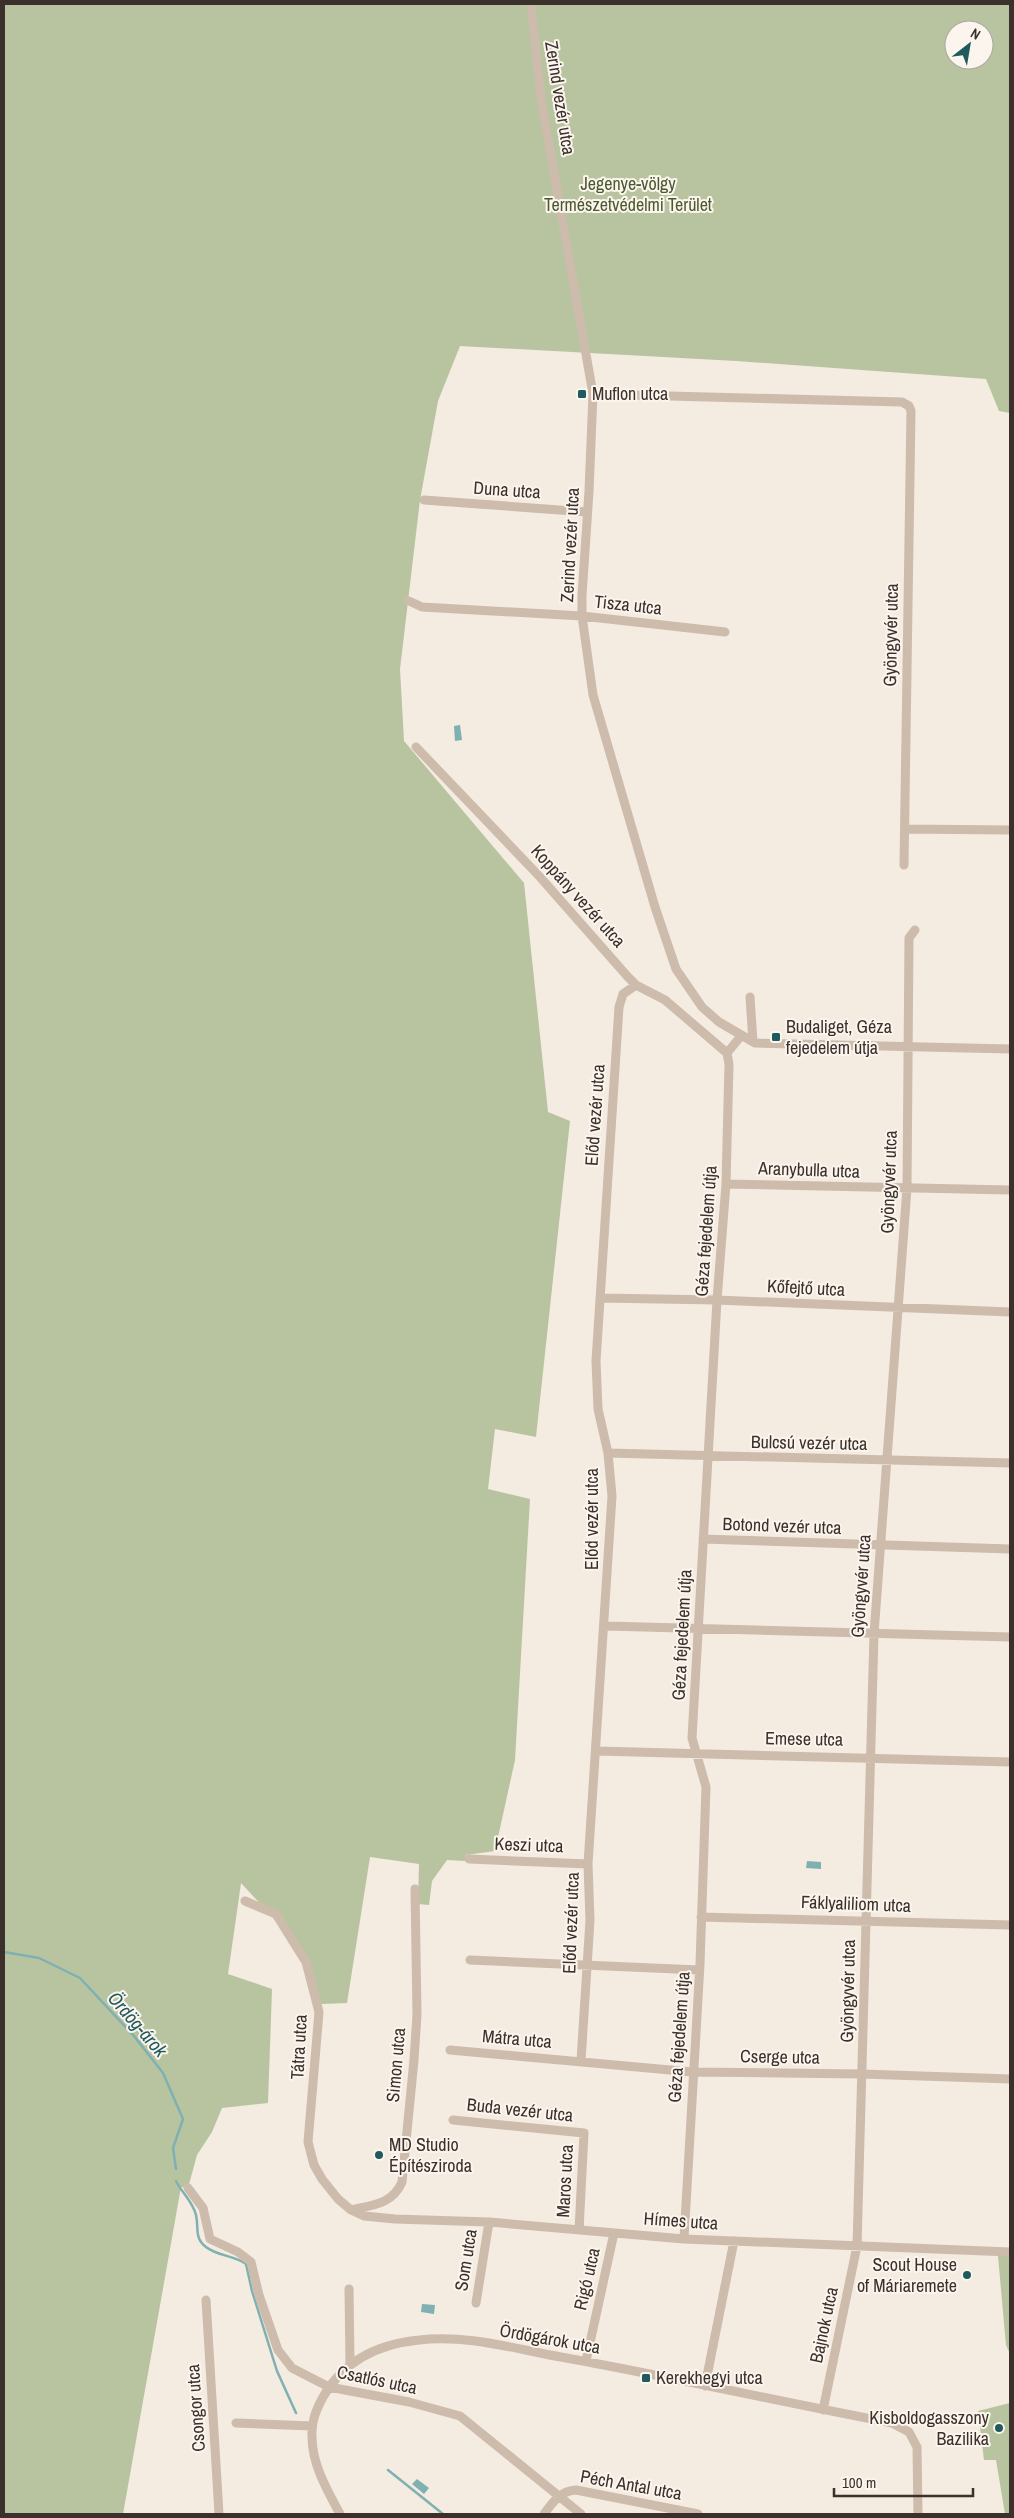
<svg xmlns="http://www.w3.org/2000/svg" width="1014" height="2518" font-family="'Archivo Narrow',sans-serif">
<rect width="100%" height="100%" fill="#f4ebe1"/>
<path fill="#b8c4a0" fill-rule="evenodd" d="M4,4h1006v409l-11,-2 -13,-32 -250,-18 -276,-15 -22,55 -18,99 -20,169 4,72 120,142 24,229 22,9 -34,316 -41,-8 -7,60 42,10 -15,261 -20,91 -29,4 -1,6 -18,-1 -15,21 -3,24 -11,-1 1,-40 -49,-7 -23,146 -26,1 -31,-68 -49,-53 -13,91 44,15 -4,114 -46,5 -10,24 -15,23 -9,33 -7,-1 -58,327h-119zM954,30h30v30h-30z
M998,2256h12v98l-4,-9z
M1010,2403v111h-5l-9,-54h-12l-6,-49z"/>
<path fill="#7fb0b2" d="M460,725l2,15 -7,1 -1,-15z
M807,1861l14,1v7l-15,-1z
M422,2304l13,1 -1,9 -13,-2z
M417,2479l12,9 -5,6 -12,-10z"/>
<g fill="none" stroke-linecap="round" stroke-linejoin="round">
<path stroke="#7fb0b2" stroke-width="2.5" d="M4,1952l35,6 41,20 54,58 29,37 20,46 -10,29 3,21
M176,2181c6,12 17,21 20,34 3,13 -2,23 10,32 11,9 27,8 40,17l6,27 25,80 19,42
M388,2470l55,44"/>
<path stroke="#cdbbac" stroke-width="9" d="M531,4l10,95 52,295 -4,97 -7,105v20l11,79 62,212 21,62 26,38 17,15 36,21 255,6
M593,394l309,8 7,4 2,5 -7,454
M424,500l163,12
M409,601l13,6 160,9 143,16
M416,747l124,130 88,100 8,8 29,15 62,53
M906,829l104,1
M750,997l3,45
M727,1053l14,-17
M726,1184l284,6
M600,1298l117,2 293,12
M608,1453l402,10
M703,1539l307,10
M606,1626l404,11
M597,1751l413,11
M469,1859l119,5
M245,1901l31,13 30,48 13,50 -11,130 6,23 8,14 16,20 13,11 13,6 31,3 94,3 195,17 326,13
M701,1917l309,8
M470,1960l229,10
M450,2050l242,22 170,2 148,5
M581,2061l9,-141 -2,-56 24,-368 -4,-43 -10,-44 -2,-48 23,-354 4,-13 13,-9
M453,2120l131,13 -5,97
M188,2188l15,20 7,31 28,13 13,10 8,33 19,55 14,18 37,19 80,15 51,14 121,98
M351,2210c21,-5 42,-6 51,-28l12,-122 3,-45 -2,-126
M684,2239l16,-275 6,-177 -14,-49 25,-438 9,-116 3,-120 -2,-11
M349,2289l1,74
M206,2300l13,214
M476,2303l13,-81
M586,2361l28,-128
M705,2386l29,-145
M823,2410l34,-164 17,-612 33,-446 2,-250 6,-8
M236,2423l76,3
M340,2514c-13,-24 -28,-50 -28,-77 -1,-15 4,-27 11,-40 21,-37 55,-53 96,-57 47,-6 96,9 142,17 111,20 220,45 331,66l17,9 8,15 1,67
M544,2514c9,-12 16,-23 32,-24l122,24"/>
</g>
<g fill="#1f5a5e" stroke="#fbf5ee" stroke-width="2">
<rect x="577" y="389" width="10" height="10" rx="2.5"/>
<rect x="771" y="1032" width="10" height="10" rx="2.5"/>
<circle cx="379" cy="2155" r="5"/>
<circle cx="967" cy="2275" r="5"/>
<rect x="641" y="2373" width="10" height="10" rx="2.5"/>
<circle cx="999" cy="2428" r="5"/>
</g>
<g text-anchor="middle" stroke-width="4" stroke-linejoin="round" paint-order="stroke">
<g font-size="18" fill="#3b302b" stroke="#fbf5ee">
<text transform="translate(560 98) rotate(81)" y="6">Zerind vezér utca</text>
<text transform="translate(507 490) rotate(4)" y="6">Duna utca</text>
<text transform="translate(570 545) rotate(-87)" y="6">Zerind vezér utca</text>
<text transform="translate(628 605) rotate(6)" y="6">Tisza utca</text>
<text transform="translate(891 635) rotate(-89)" y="6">Gyöngyvér utca</text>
<text transform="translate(578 896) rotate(48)" y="6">Koppány vezér utca</text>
<text transform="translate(595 1115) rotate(-86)" y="6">Előd vezér utca</text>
<text transform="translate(809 1170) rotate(2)" y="6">Aranybulla utca</text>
<text transform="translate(889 1182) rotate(-88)" y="6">Gyöngyvér utca</text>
<text transform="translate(706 1231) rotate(-86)" y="6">Géza fejedelem útja</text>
<text transform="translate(806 1288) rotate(3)" y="6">Kőfejtő utca</text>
<text transform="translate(809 1443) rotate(1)" y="6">Bulcsú vezér utca</text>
<text transform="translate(592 1519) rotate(-90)" y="6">Előd vezér utca</text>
<text transform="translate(782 1526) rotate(2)" y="6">Botond vezér utca</text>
<text transform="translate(861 1586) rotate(-86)" y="6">Gyöngyvér utca</text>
<text transform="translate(682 1635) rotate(-87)" y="6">Géza fejedelem útja</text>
<text transform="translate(804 1739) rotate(1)" y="6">Emese utca</text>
<text transform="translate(529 1845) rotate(2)" y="6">Keszi utca</text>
<text transform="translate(856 1904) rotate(2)" y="6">Fáklyaliliom utca</text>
<text transform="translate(571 1923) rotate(-88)" y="6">Előd vezér utca</text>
<text transform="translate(848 1991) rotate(-89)" y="6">Gyöngyvér utca</text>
<text transform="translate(679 2037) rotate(-86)" y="6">Géza fejedelem útja</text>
<text transform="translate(517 2039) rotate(5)" y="6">Mátra utca</text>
<text transform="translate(299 2047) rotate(-87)" y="6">Tátra utca</text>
<text transform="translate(780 2057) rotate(1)" y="6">Cserge utca</text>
<text transform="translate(396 2065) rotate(-85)" y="6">Simon utca</text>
<text transform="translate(520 2110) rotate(6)" y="6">Buda vezér utca</text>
<text transform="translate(565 2181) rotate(-87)" y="6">Maros utca</text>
<text transform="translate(681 2221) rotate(4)" y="6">Hímes utca</text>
<text transform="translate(466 2260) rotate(-81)" y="6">Som utca</text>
<text transform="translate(587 2279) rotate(-77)" y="6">Rigó utca</text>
<text transform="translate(824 2325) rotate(-78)" y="6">Bajnok utca</text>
<text transform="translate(550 2339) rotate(10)" y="6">Ördögárok utca</text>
<text transform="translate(377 2380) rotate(12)" y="6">Csatlós utca</text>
<text transform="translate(196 2408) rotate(-94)" y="6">Csongor utca</text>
<text transform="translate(631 2485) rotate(10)" y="6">Péch Antal utca</text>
</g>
<g font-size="18" fill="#4a5a2e" stroke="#fbf5ee">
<text x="628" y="190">Jegenye-völgy<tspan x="628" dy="21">Természetvédelmi Terület</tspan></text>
</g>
<g font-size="18" fill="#3b302b" stroke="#fbf5ee" text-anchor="start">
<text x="592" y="400">Muflon utca</text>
<text x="786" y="1033">Budaliget, Géza<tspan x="786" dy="21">fejedelem útja</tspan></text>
<text x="389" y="2151">MD Studio<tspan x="389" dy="21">Építésziroda</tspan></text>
<text x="957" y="2271" text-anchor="end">Scout House<tspan x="957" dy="21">of Máriaremete</tspan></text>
<text x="656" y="2384">Kerekhegyi utca</text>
<text x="989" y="2424" text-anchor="end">Kisboldogasszony<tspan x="989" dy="21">Bazilika</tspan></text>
</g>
<g font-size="19" font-style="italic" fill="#1f5a5e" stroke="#fbf5ee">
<text transform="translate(138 2024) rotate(49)" y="7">Ördög-árok</text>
</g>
</g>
<rect width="1014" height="2518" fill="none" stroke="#3b302b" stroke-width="10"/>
<g transform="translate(969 45) rotate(31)"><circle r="24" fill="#fbf5ee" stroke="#aea6a0"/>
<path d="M0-4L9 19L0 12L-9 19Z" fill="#1f5a5e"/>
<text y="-8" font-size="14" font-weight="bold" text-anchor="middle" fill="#3b302b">N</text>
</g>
<path d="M834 2488v8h139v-8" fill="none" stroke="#3b302b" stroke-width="2.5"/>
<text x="842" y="2488" font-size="15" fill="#3b302b" stroke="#fbf5ee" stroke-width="4" paint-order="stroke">100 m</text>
</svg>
